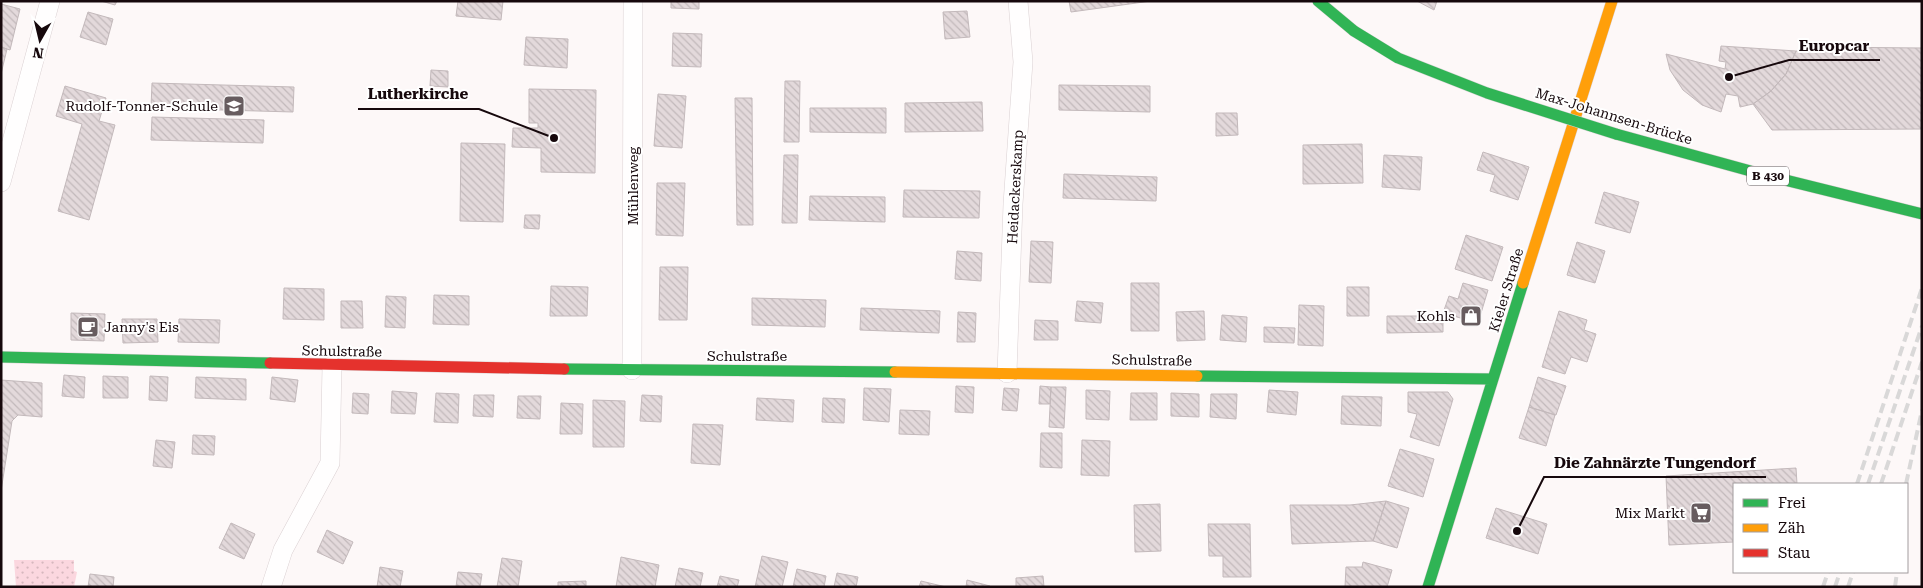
<svg xmlns="http://www.w3.org/2000/svg" width="1923" height="588" font-family="'Roboto Serif',serif">
<defs>
<pattern id="garden-dots" width="8" height="8" patternUnits="userSpaceOnUse" patternTransform="scale(1.25)"><rect width="8" height="8" fill="#fbd7df"/><path d="M2 2h.1M6 6h.1" fill="none" stroke="#d6b7be" stroke-width="1.8" stroke-linecap="round"/></pattern>
<pattern id="building-back-hatch" width="6" height="6" patternUnits="userSpaceOnUse" patternTransform="scale(1.25)"><rect width="6" height="6" fill="#e3d9db"/><path d="M-1 5l2 2M0 0l6 6M5-1l2 2" fill="none" stroke="#c2b9bb"/></pattern>
</defs>
<rect width="100%" height="100%" fill="#fdf8f8"/>
<path fill="url(#garden-dots)" d="M14,560h60v11l3,1 -3,15h-58z"/>
<path fill="url(#building-back-hatch)" stroke="#c3b9bb" d="M101,1h16l-2,4z
M458,1h45l-2,19 -45,-4z
M671,1h28v8l-28,-1z
M1069,1h82l-80,11z
M1417,1h20l-3,9z
M1,4l19,5 -10,41 -9,-3z
M967,11l3,26 -25,2 -2,-27z
M88,12l25,7 -7,26 -26,-8z
M673,33l29,1 -1,33 -29,-1z
M526,37l42,2 -1,29 -43,-3z
M1721,46l75,5 -10,23 -15,17 -18,13 -13,3 -2,-11 -12,-2 -5,18 -19,-7 -19,-15 -13,-20 -4,-16 59,15 1,-7 -7,-1z
M1,47l6,2 -6,25z
M1816,47l106,1v81l-150,1 -19,-26 18,-13 15,-17 10,-23h21z
M431,70l17,1v16l-18,-1z
M785,81h15l-1,61h-15z
M152,83l142,4 -1,25 -142,-4z
M1059,85l91,1v26l-91,-2z
M65,86l41,12 -7,23 16,4 -26,95 -31,-9 24,-87 -26,-8z
M529,89l67,1 -1,83 -54,-1v-24l-29,-1 1,-19h25v-5h-9z
M658,94l28,2 -4,52 -28,-2z
M735,98h17l1,127h-16z
M982,102l1,29 -78,1v-29z
M810,108h76v25l-76,-1z
M1216,113h21l1,22 -22,1z
M152,117l112,3 -1,23 -112,-3z
M461,143l44,1 -2,78 -43,-1z
M1362,144l1,39 -60,1v-39z
M1483,152l46,15 -11,33 -28,-9 5,-16 -18,-5z
M784,155h14l-1,68h-15z
M1384,155l38,2 -2,33 -38,-3z
M1064,174l93,3 -1,24 -93,-3z
M657,183h28l-2,53 -27,-1z
M904,190l76,1 -1,27 -76,-1z
M1604,192l35,10 -9,31 -35,-10z
M810,196l75,1v25l-76,-2z
M525,215h15l-1,14 -15,-1z
M1466,235l37,12 -11,34 -37,-12z
M1031,241l22,1 -2,41 -22,-1z
M1577,242l28,9 -10,32 -28,-8z
M957,251l25,2 -1,28 -26,-2z
M660,267h28l-1,53h-28z
M1131,283h28v48h-28z
M1463,283l25,7 -10,33 -35,-10 6,-17 9,3z
M551,286l37,1 -1,29h-37z
M1347,287h22v29h-22z
M284,288l40,1v31l-41,-1z
M434,295l35,1v29l-36,-1z
M386,296l20,1 -1,31 -20,-1z
M752,298l74,2 -1,27 -73,-2z
M341,301h21l1,27h-22z
M1077,301l26,2 -2,20 -26,-2z
M1299,305l25,1 -1,40 -25,-1z
M861,308l79,3 -1,22 -79,-3z
M1204,311l1,29 -28,1 -1,-29z
M1559,311l28,9 -3,10 12,4 -9,28 -16,-5 -6,17 -23,-7z
M958,312l18,1 -1,29h-18z
M71,313l34,1 -1,27 -33,-1z
M1222,315l25,2 -1,25 -26,-2z
M1387,316h56v16l-56,1z
M122,319h35l1,23 -35,1z
M179,319l41,1 -1,23 -41,-1z
M1035,320l23,1v19h-24z
M1264,327l31,1 -1,15 -30,-1z
M64,375l21,2 -1,21 -22,-2z
M103,376l25,1v21h-25z
M150,376l18,1 -1,24 -18,-1z
M196,377l50,2v21l-51,-2z
M272,377l26,3 -3,22 -25,-3z
M1538,377l28,9 -10,29 -27,-8z
M1,380l41,3v34l-24,-2 -6,6 -11,70z
M956,386l18,1 -1,26 -18,-1z
M1040,386l11,1 -1,17h-11z
M1051,387h15l-2,41 -15,-1z
M864,388l27,1 -2,33 -26,-2z
M1004,388l15,1 -2,22 -15,-1z
M1086,390l24,1 -1,29 -23,-1z
M1269,390l29,2 -2,23 -29,-3z
M392,391l25,2 -2,21 -24,-1z
M1408,392h40l5,7 -14,47 -29,-9 7,-23 -9,-2z
M353,393l16,1 -1,20 -16,-1z
M436,393l23,1 -1,29 -24,-1z
M1131,393h26v27h-27z
M1171,393l28,1v23l-28,-1z
M1211,394h26l-1,25 -26,-2z
M474,395h20l-1,22 -20,-1z
M642,395l20,1 -1,26 -21,-1z
M518,396h23l-1,23 -23,-1z
M1342,396l40,1 -1,29 -40,-2z
M757,398l37,2 -1,22 -37,-2z
M823,398l22,1 -1,24 -22,-1z
M593,400l32,1 -1,46h-31z
M561,403l22,1 -1,30h-22z
M1529,407l26,8 -9,31 -27,-8z
M900,410l30,1 -1,24 -30,-1z
M693,424l30,1 -3,40 -29,-2z
M1041,433h21v35l-22,-1z
M193,435l22,1 -1,19 -22,-1z
M156,440l19,2 -3,26 -19,-2z
M1082,440l28,1 -1,35 -28,-1z
M1400,449l34,10 -11,38 -35,-11z
M1796,468l1,16h-63v58l-65,3 -3,-69z
M1386,501l23,7 -12,40 -24,-7z
M1386,501l-13,40 -81,3 -2,-39h60z
M1160,504l1,47 -26,1 -1,-47z
M1496,508l51,16 -9,30 -52,-16z
M231,523l24,11 -11,25 -25,-11z
M1208,524h42l1,53h-28v-21h-14z
M327,530l26,12 -10,22 -26,-12z
M762,556l26,6 -6,25h-27z
M621,557l38,8 -4,22h-39z
M502,558l20,3 -4,26h-21z
M1363,562l29,8 -5,17h-42l1,-20h16z
M380,567l23,4 -3,16h-23z
M679,568l24,5 -3,14h-25z
M797,569l29,7 -2,11h-31z
M458,572l24,2 -2,13h-24z
M837,573l21,4 -2,10h-22z
M90,574l24,3 -1,10h-25z
M720,576l19,4 -2,7h-20z
M1043,576l1,11h-28v-9z
M967,580l23,6v1h-24z
M586,581v6h-28v-5z
M921,581l25,6h-27z"/>
<g fill="none" stroke-linecap="round" stroke-linejoin="round">
<g stroke="#dad0d2" stroke-width="20">
<path id="street" d="M1,182l49,-181
M632,370l1,-369
M1007,373l6,-169 10,-142 -5,-61
M271,587l12,-37 47,-87 2,-97"/>
</g>
<g stroke="#dad0d2" stroke-width="12">
<path id="fast" d="M1318,1l36,30
M1616,134l149,41 157,39
M1,357l269,6
M564,369l331,3
M1197,376l296,3
M1428,587l95,-304"/>
</g>
<g stroke="#dad0d2" stroke-width="12">
<path id="slow" d="M1523,283l89,-282
M895,372l302,4"/>
</g>
<g stroke="#dad0d2" stroke-width="12">
<path id="jam" d="M270,363l294,6"/>
</g>
<use href="#street" stroke="#fffefe" stroke-width="19"/>
<use href="#fast" stroke="#30b455" stroke-width="11"/>
<use href="#slow" stroke="#ff9f0a" stroke-width="11"/>
<use href="#jam" stroke="#e5322d" stroke-width="11"/>
<path stroke="#d9d8d8" stroke-width="4" stroke-dasharray="10 5" stroke-linecap="butt" d="M1857,484l65,-196
M1868,484l54,-158
M1881,484l41,-122
M1906,484l16,-74
M1823,587l5,-15
M1835,587l5,-15
M1848,587l5,-15
M1895,587l2,-15"/>
<g stroke="#d9d5d6" stroke-width="12" stroke-linecap="butt">
<path id="fast-bridge" d="M1354,31l44,27 89,35 129,41"/>
</g>
<use href="#fast-bridge" stroke="#30b455" stroke-width="11"/>
</g>
<defs>
<g id="school-square" transform="scale(1.125)"><rect x="-9" y="-9" width="18" height="18" rx="4" fill="#675c5f" stroke="#fff"/><path d="M0-5L7-2L0 1L-7-2ZM-4 1L0 2.5L4 1V4Q0 6-4 4Z" fill="#fff"/></g>
<g id="shop-square" transform="scale(1.125)"><rect x="-9" y="-9" width="18" height="18" rx="4" fill="#675c5f" stroke="#fff"/><path d="M-5-2.5h2.3a2.7 3.5 0 0 1 5.4 0H5L5.5 6h-11ZM-1.5-2.5h3a1.5 2.3 0 0 0-3 0Z" fill="#fff"/></g>
<g id="cafe-square" transform="scale(1.125)"><rect x="-9" y="-9" width="18" height="18" rx="4" fill="#675c5f" stroke="#fff"/><path d="M-5.5-4.5H6V0H3Q3 3.5 0 3.5H-2.5Q-5.5 3.5-5.5 0ZM3-3.2v2h1.7v-2ZM-6 4.5H4V6H-6Z" fill="#fff"/></g>
<g id="supermarket-square" transform="scale(1.125)"><rect x="-9" y="-9" width="18" height="18" rx="4" fill="#675c5f" stroke="#fff"/><path d="M-6-5.5h2.5l.6 2H6L4.5 2H-2.5L-4.4-4H-6ZM-1.5 3.2a1.3 1.3 0 1 0 .1 0ZM3 3.2a1.3 1.3 0 1 0 .1 0Z" fill="#fff"/></g>
</defs>
<g fill-rule="evenodd">
<use href="#school-square" x="234" y="106"/>
<use href="#shop-square" x="1471" y="316"/>
<use href="#cafe-square" x="88" y="327"/>
<use href="#supermarket-square" x="1701" y="513"/>
</g>
<g text-anchor="middle" stroke-width="4" stroke-linejoin="round" paint-order="stroke">
<rect fill="#fff" stroke="#5c5255" stroke-width="1" x="1747" y="166.5" width="42" height="19" rx="4"/>
<g font-size="12" font-weight="bold" fill="#16080c">
<text x="1768" y="180">B 430</text>
</g>
<g font-size="14" fill="#16080c" stroke="#fff" text-anchor="end">
<text x="218" y="111">Rudolf-Tonner-Schule</text>
<text x="1455" y="321">Kohls</text>
<text x="104" y="332" text-anchor="start">Janny's Eis</text>
<text x="1685" y="518">Mix Markt</text>
</g>
<g font-size="14" fill="#16080c" stroke="#fff">
<text transform="translate(1614 116) rotate(17)" y="5">Max-Johannsen-Brücke</text>
<text transform="translate(633 186) rotate(-90)" y="5">Mühlenweg</text>
<text transform="translate(1015 187) rotate(-87)" y="5">Heidackerskamp</text>
<text transform="translate(1506 290) rotate(-73)" y="5">Kieler Straße</text>
<text transform="translate(342 351) rotate(1)" y="5">Schulstraße</text>
<text x="747" y="361">Schulstraße</text>
<text transform="translate(1152 360) rotate(1)" y="5">Schulstraße</text>
</g>
</g>
<path fill="none" stroke="#16080c" stroke-width="2" d="M1729 77L1789 60H1880M554 138L479 109H358M1517 531L1544 477H1766"/>
<g fill="#16080c" stroke="#fff" stroke-width="2">
<circle cx="1729" cy="77" r="5"/>
<circle cx="554" cy="138" r="5"/>
<circle cx="1517" cy="531" r="5"/>
</g>
<g font-size="15" text-anchor="middle" font-weight="bold" fill="#16080c" stroke="#fff" stroke-width="4" stroke-linejoin="round" paint-order="stroke">
<text x="1834" y="51">Europcar</text>
<text x="418" y="99">Lutherkirche</text>
<text x="1655" y="468">Die Zahnärzte Tungendorf</text>
</g>
<rect width="1923" height="588" fill="none" stroke="#16080c" stroke-width="5"/>
<rect x="1733" y="483" width="175" height="90" fill="#ffffff" stroke="#a29c9e"/>
<rect x="1743" y="499" width="25" height="8" fill="#30b455" stroke="#a29c9e"/>
<text x="1778" y="508" font-size="15" fill="#16080c">Frei</text>
<rect x="1743" y="524" width="25" height="8" fill="#ff9f0a" stroke="#a29c9e"/>
<text x="1778" y="533" font-size="15" fill="#16080c">Zäh</text>
<rect x="1743" y="549" width="25" height="8" fill="#e5322d" stroke="#a29c9e"/>
<text x="1778" y="558" font-size="15" fill="#16080c">Stau</text>
<g transform="translate(40 40) rotate(188)" stroke="#ffffff" stroke-width="4" paint-order="stroke">
<path d="M0-4L9 19L0 12L-9 19Z" fill="#16080c"/>
<text y="-8" font-size="14" font-weight="bold" text-anchor="middle" fill="#16080c">N</text>
</g>
</svg>
